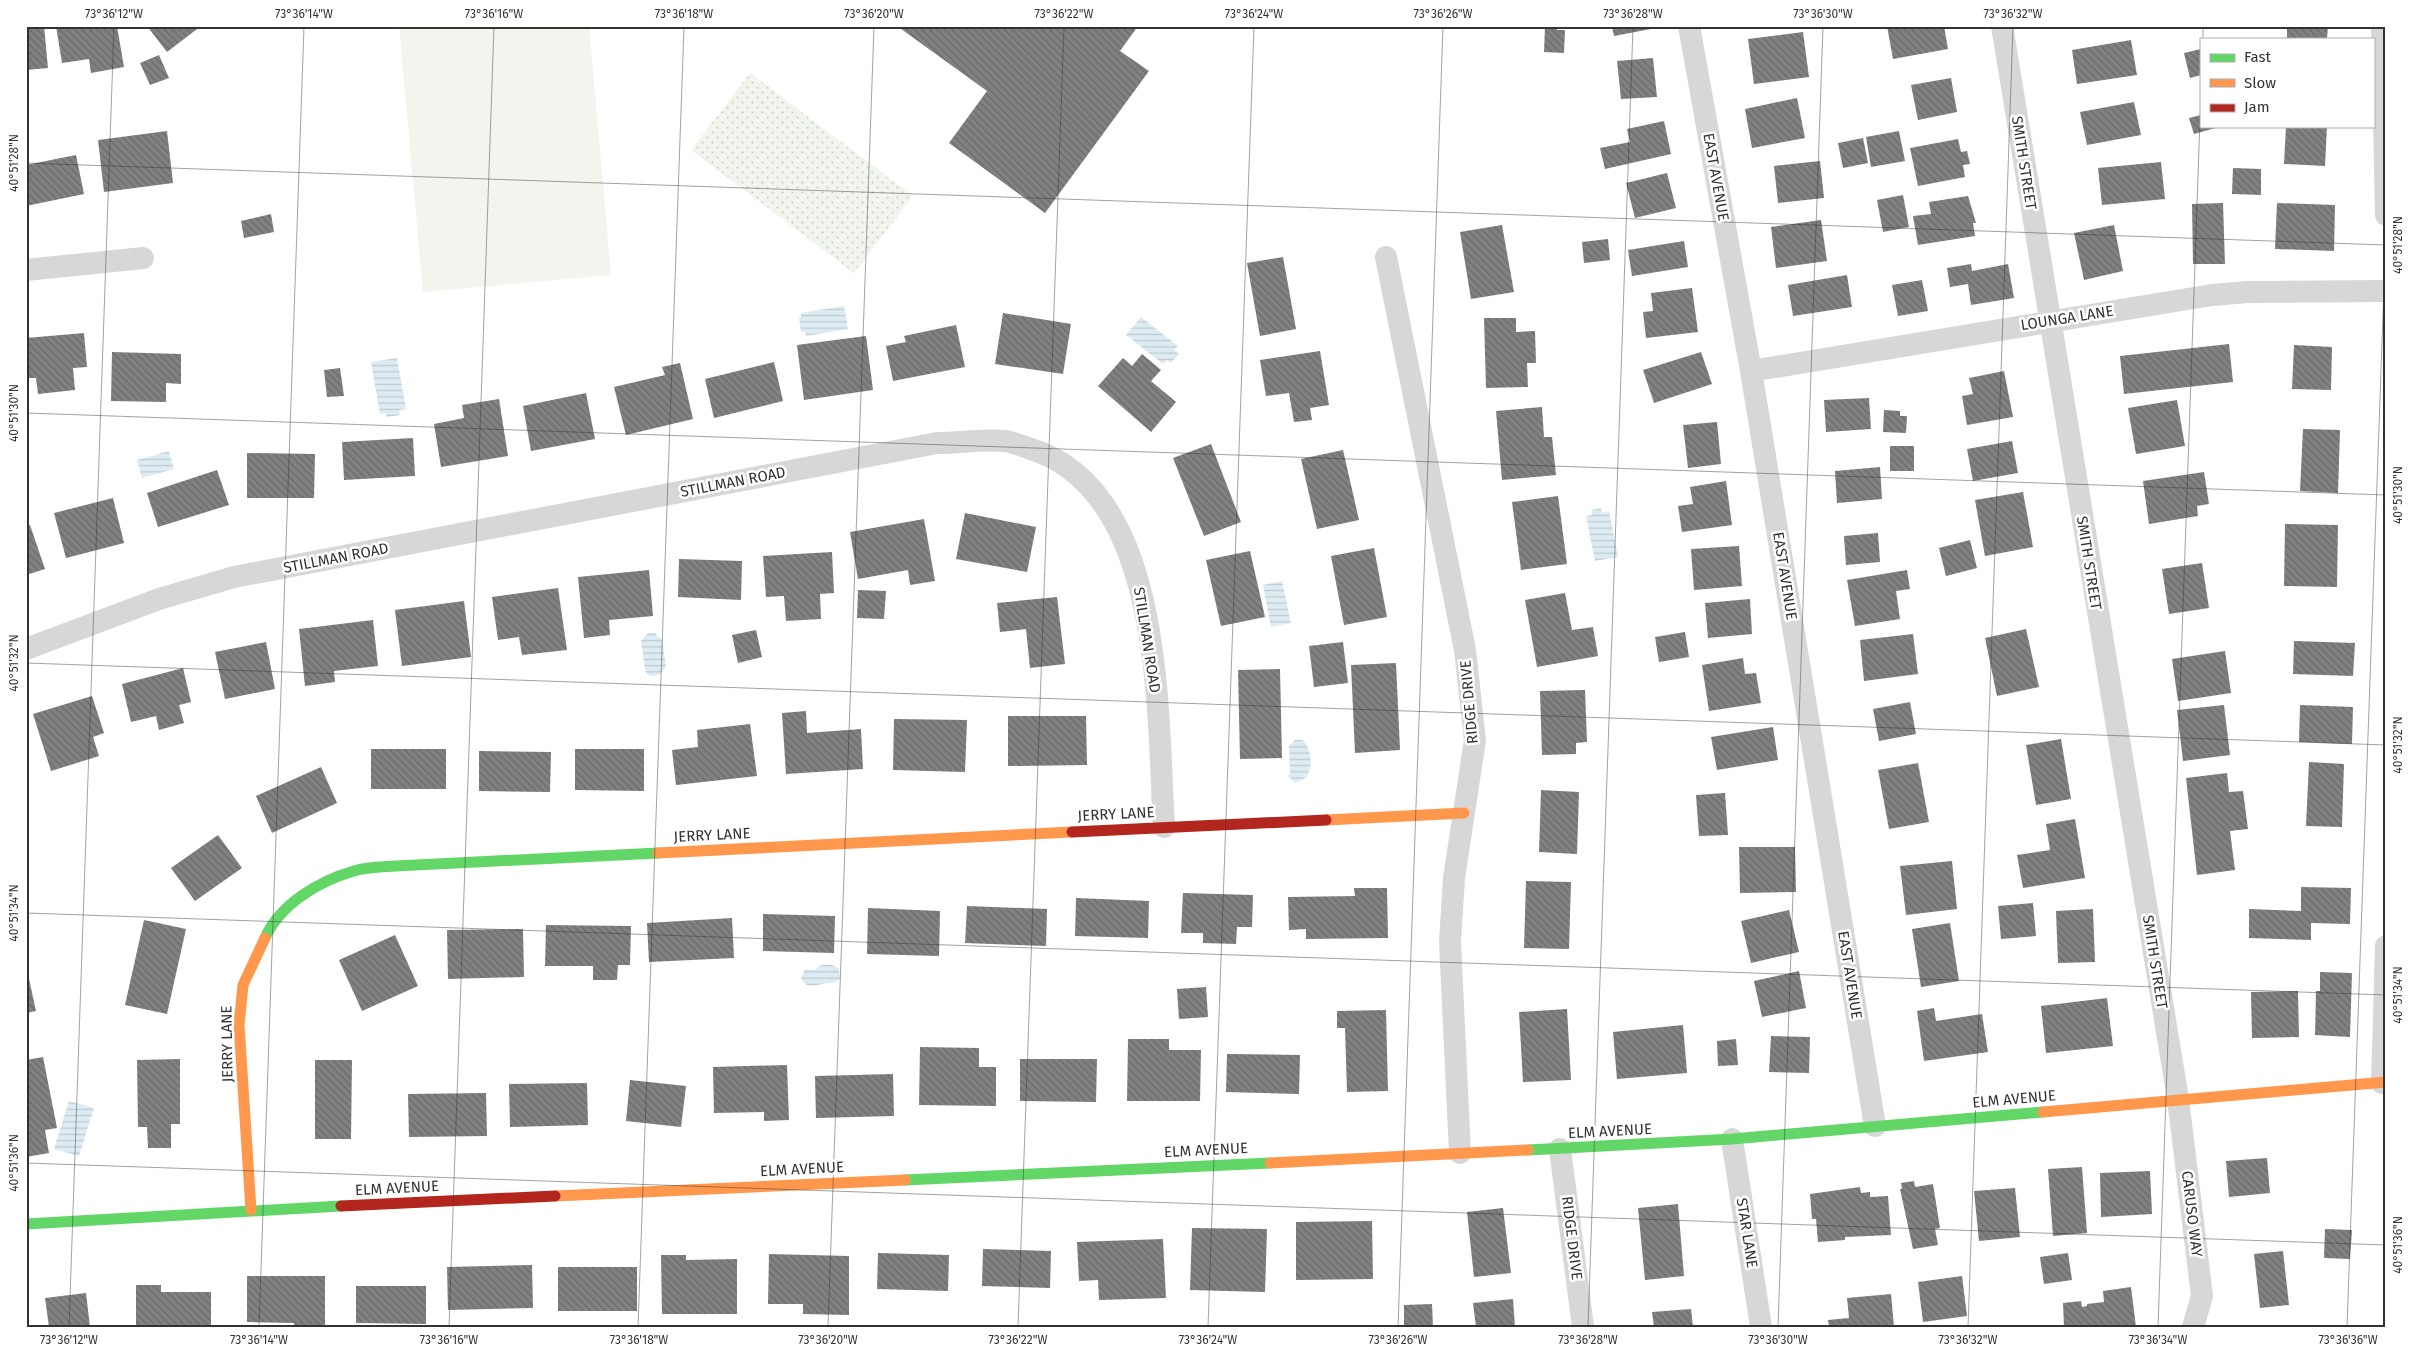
<svg xmlns="http://www.w3.org/2000/svg" width="2412" height="1353" font-family="'Fira Sans',sans-serif">
<defs>
<pattern id="grass-dots" width="8" height="8" patternUnits="userSpaceOnUse" patternTransform="scale(1.25)"><rect width="8" height="8" fill="#f1f5ed"/><path d="M2 2h.1M6 6h.1" fill="none" stroke="#cfd2cc" stroke-width="1.8" stroke-linecap="round"/></pattern>
<pattern id="water-rules" width="6" height="5" patternUnits="userSpaceOnUse" patternTransform="scale(1.25)"><rect width="6" height="5" fill="#ddebf3"/><path d="M0 2.5h6" fill="none" stroke="#becad1"/></pattern>
<pattern id="building-back-hatch" width="6" height="6" patternUnits="userSpaceOnUse" patternTransform="scale(1.25)"><rect width="6" height="6" fill="#818181"/><path d="M-1 5l2 2M0 0l6 6M5-1l2 2" fill="none" stroke="#6a6a6a"/></pattern>
</defs>
<rect width="100%" height="100%" fill="#fff"/>
<path fill="url(#grass-dots)" d="M750,73l163,123 -59,77 -163,-123z"/>
<path fill="#f1f5ed" d="M399,26h190l22,249 -188,17z"/>
<path fill="url(#water-rules)" d="M844,306l4,23 -42,7 -1,-4h-4l-2,-15h2v-4z
M1141,317l37,29 -4,4 5,4 -8,9 -4,-3 -4,4 -37,-29z
M397,358l9,51 -7,1 1,5 -13,2 -1,-4 -6,1 -9,-52z
M169,451l5,18 -32,9 -5,-18z
M1601,508l1,5 7,-2 9,46 -23,4 -9,-45 6,-1v-5z
M1282,581l9,42 -20,4 -8,-42z
M648,633h7l7,7 4,26c-4,8 -11,13 -19,8l-2,-4 -4,-29z
M1295,740h7c10,6 13,35 0,40 -2,1 -5,1 -7,3l-7,-7 2,-3 -1,-27z
M821,965h11l7,3 1,11c-7,6 -11,3 -18,5 -9,2 -16,5 -21,-6l4,-9 10,1z
M69,1101l25,7 -15,48 -25,-7z"/>
<path fill="url(#building-back-hatch)" d="M26,26h18l4,42 -22,2z
M56,26h61l7,41 -33,6 -2,-14 -27,4z
M147,26h54l-34,26z
M897,26h241l-18,25 29,20 -104,142 -96,-70 38,-52z
M1545,26h12v4h8l-1,23 -20,-1z
M1612,26h44v2l-42,8z
M1887,26h57l4,23 -55,10z
M2287,26h41l-1,13h-40z
M1803,32l6,45 -55,7 -6,-45z
M2131,40l6,35 -60,9 -5,-34z
M2201,49v26l-11,3 -6,-25z
M159,55l10,23 -19,7 -10,-22z
M1653,58l4,39 -36,2 -4,-38z
M1951,78l6,34 -39,8 -7,-35z
M1797,98l8,40 -53,10 -7,-39z
M2134,102l7,33 -54,10 -7,-33z
M2201,115v11l18,1 -25,7 -5,-16z
M1664,121l7,33 -66,15 -5,-21 30,-6 -3,-13z
M2286,126h41l-2,40 -41,-2z
M167,131l6,52 -69,9 -6,-52z
M1899,131l6,30 -34,6 -5,-30z
M1863,138l5,25 -25,5 -5,-25z
M1958,139l3,13 6,-1 3,13 -7,1 2,12 -47,9 -8,-38z
M76,155l8,39 -58,12v-41z
M1820,161l4,37 -46,5 -4,-37z
M2161,162l4,37 -63,6 -4,-37z
M2233,168l28,1v26l-29,-1z
M1667,173l9,35 -41,10 -9,-35z
M1903,195l6,32 -26,5 -6,-32z
M1968,196l8,27h-3l2,13 -57,9 -5,-29 18,-2 -2,-12z
M2223,203l2,61h-32l-1,-60z
M2277,203l58,2 -1,46 -59,-2z
M271,214l3,18 -30,6 -3,-17z
M1821,220l6,41 -51,7 -5,-41z
M1502,225l12,67 -43,7 -11,-67z
M2114,225l9,46 -39,9 -10,-47z
M1608,239l2,21 -26,3 -2,-21z
M1684,241l4,26 -56,9 -4,-26z
M1283,257l13,72 -36,7 -13,-73z
M1971,264l1,7 36,-7 6,34 -43,7 -3,-21 -18,3 -3,-19z
M1847,275l5,32 -59,9 -5,-31z
M1922,280l6,31 -30,5 -6,-31z
M1692,288l6,44 -52,6 -3,-26 10,-1 -2,-18z
M1003,313l68,11 -8,50 -68,-10z
M1484,318h32v14l19,-1 1,32h-9l1,24 -42,1z
M956,325l9,42 -72,14 -7,-35 20,-4 -2,-6z
M84,333l3,34 -14,1 2,22 -37,4 -2,-16h-10v-40z
M866,336l7,54 -69,10 -7,-55z
M2229,344l4,38 -109,12 -4,-38z
M2294,345l38,2 -1,43 -39,-1z
M1320,351l9,54 -19,3 2,12 -18,2 -5,-29 -23,3 -6,-36z
M112,352l69,2v30l-15,-1v19l-55,-1z
M1701,352l11,32 -58,19 -11,-33z
M1142,354l19,16 -10,11 25,21 -25,30 -53,-46 25,-28 9,8z
M774,362l9,39 -69,17 -9,-39z
M680,363l13,56 -67,16 -12,-48 51,-12 -3,-8z
M340,368l4,28 -17,1 -3,-27z
M2004,371l9,46 -46,8 -5,-29 11,-2 -4,-16z
M586,393l9,46 -64,12 -8,-45z
M1869,398l2,31 -45,3 -2,-32z
M499,399l9,57 -67,11 -7,-43 30,-6 -2,-13z
M2177,400l8,46 -49,8 -8,-46z
M1542,407l2,30h8l4,38 -54,5 -6,-69z
M1884,410l16,1v5h7l-1,17 -23,-1z
M1717,422l4,42 -33,4 -5,-43z
M2303,429l37,1 -2,63 -38,-2z
M413,438l2,38 -71,4 -2,-38z
M2012,441l6,32 -45,8 -6,-32z
M1211,444l30,78 -37,14 -31,-78z
M1890,446h24v25h-24z
M1343,450l16,70 -42,9 -16,-70z
M247,453l68,1 -1,44h-67z
M1880,467l2,32 -45,4 -2,-32z
M217,470l12,35 -71,22 -11,-34z
M2204,472l5,32 -12,2 1,10 -49,8 -6,-43z
M1726,481l6,44 -50,7 -4,-26 15,-2 -3,-17z
M2023,492l10,55 -48,9 -10,-56z
M1558,496l9,68 -46,6 -9,-68z
M113,498l11,45 -58,15 -12,-45z
M965,513l71,14 -9,45 -71,-13z
M924,519l11,62 -25,4 -2,-15 -50,9 -8,-47z
M2285,524l53,1 -1,62 -53,-1z
M30,525l15,44 -19,6v-49z
M1878,533l2,29 -34,3 -2,-29z
M1970,540l7,28 -31,8 -7,-28z
M1739,546l3,40 -48,4 -3,-41z
M1374,548l13,69 -43,8 -13,-69z
M1250,551l15,66 -44,9 -15,-66z
M832,552l2,41 -14,1 1,25 -35,2 -2,-25 -18,1 -3,-41z
M679,559l63,2 -1,39 -63,-3z
M2202,563l7,45 -40,6 -7,-45z
M649,570l4,46 -44,4 1,15 -26,3 -6,-61z
M1907,570l3,19 -14,2 4,28 -45,7 -8,-46z
M558,588l9,62 -45,5 -3,-18 -21,3 -6,-43z
M858,590l28,1 -2,28 -27,-1z
M1565,593l7,37 21,-3 5,29 -61,11 -12,-67z
M1057,597l8,67 -35,4 -4,-39 -26,3 -3,-29z
M1750,599l2,35 -44,4 -3,-35z
M464,601l7,56 -69,9 -7,-56z
M373,620l5,46 -44,5 1,11 -30,4 -6,-57z
M2026,629l13,58 -42,9 -12,-58z
M756,630l6,27 -24,6 -6,-28z
M1685,632l4,25 -30,5 -4,-25z
M1913,634l5,40 -54,7 -4,-41z
M2294,641l61,2 -2,33 -60,-2z
M266,642l9,47 -50,10 -10,-47z
M1343,642l5,41 -34,4 -5,-41z
M2225,651l6,42 -53,8 -6,-42z
M1743,658l2,16 11,-1 5,30 -52,8 -7,-46z
M1396,663l4,87 -45,3 -4,-88z
M183,668l8,34 -12,3 5,18 -25,7 -3,-14 -25,6 -9,-38z
M1280,669l2,89 -42,1 -2,-89z
M1585,690l2,52 -11,1v11l-34,1 -2,-64z
M92,696l12,37 -11,4 6,19 -48,15 -18,-57z
M1910,702l6,32 -37,7 -6,-32z
M2224,705l6,50 -47,6 -6,-51z
M2300,705l53,2 -1,37 -53,-2z
M806,711l1,22 54,-4 2,40 -77,5 -4,-61z
M1008,716h78l1,49 -79,1z
M894,719l73,1 -2,52 -72,-2z
M750,724l7,52 -81,9 -4,-35 26,-3 -1,-17z
M1773,727l5,33 -61,10 -6,-33z
M2061,739l10,60 -35,6 -10,-60z
M371,749h75v40h-75z
M575,749h69v42l-69,-1z
M479,751l72,1 -1,40 -71,-1z
M2309,762l35,2 -2,63 -36,-1z
M1918,763l11,59 -40,7 -11,-59z
M321,767l16,36 -65,30 -16,-37z
M2227,773l2,19 14,-1 5,38 -18,2 5,39 -38,5 -11,-97z
M1541,790l38,2 -2,62 -38,-2z
M1725,793l3,42 -29,1 -3,-41z
M2075,819l10,59 -62,10 -6,-33 33,-5 -4,-26z
M218,835l24,33 -47,33 -24,-33z
M1739,847h56l1,45 -56,1z
M1952,861l5,48 -51,6 -6,-49z
M1526,881l45,1 -2,67 -45,-1z
M2301,887l50,1 -1,36 -39,-1v17l-62,-2v-29l52,2z
M1354,888h33l1,50 -82,1v-10l-17,1 -1,-33 67,-1z
M1183,893l70,2 -1,32h-15l-1,17 -33,-1v-10h-22z
M1076,898l73,3 -1,37 -73,-2z
M2033,903l3,33 -35,3 -3,-33z
M967,906l80,3 -1,37 -81,-3z
M868,908l72,3 -1,45 -72,-2z
M2093,909l2,53 -37,1 -2,-52z
M1789,910l10,42 -48,11 -10,-42z
M763,914l72,2 -1,37 -71,-2z
M732,918l2,40 -85,4 -2,-39z
M144,920l42,9 -19,85 -42,-9z
M1950,923l9,58 -38,6 -9,-58z
M546,925l85,1 -1,39h-12l-1,15h-24v-14h-48z
M523,929l1,48 -76,2 -1,-49z
M395,935l23,51 -56,25 -23,-51z
M26,965l10,46 -10,2z
M1799,971l7,37 -44,9 -8,-36z
M2320,972l32,1 -2,64 -35,-2 1,-44h4z
M1206,987l2,30 -29,2 -2,-30z
M2298,991l1,46 -47,1 -1,-46z
M2107,998l6,48 -67,7 -5,-47z
M1934,1008l2,13 46,-7 6,38 -64,9 -7,-50z
M1567,1009l4,71 -48,2 -4,-70z
M1386,1010l2,81 -41,1 -2,-64h-8v-17z
M1683,1025l4,48 -70,6 -4,-47z
M1771,1036l39,1 -1,36 -40,-1z
M1128,1039h41v11h32l-1,51h-73z
M1736,1039l2,26 -20,1 -1,-25z
M920,1047l59,1v19h17v39l-77,-1z
M1227,1054l73,1 -1,39 -73,-2z
M43,1057l14,71 -12,2 4,23 -23,4v-97z
M180,1059v65h-9v24h-23l-1,-21h-9l-1,-67z
M1020,1059h77l-1,43 -76,-1z
M315,1060h37l-1,79h-36z
M787,1065l2,55 -25,1v-9l-50,1 -1,-46z
M893,1074l1,42 -78,2 -1,-42z
M630,1080l56,6 -5,41 -55,-6z
M587,1083l1,42 -78,2 -1,-43z
M486,1093l1,43 -78,1 -1,-43z
M2267,1158l3,35 -41,4 -3,-36z
M2082,1167l5,66 -34,3 -5,-67z
M2150,1171l2,43 -51,3 -1,-44z
M1914,1181l1,6 18,-3 7,44 -5,1 3,16 -25,4 -13,-60h2l-1,-6z
M1860,1187l1,6 9,-1v5l18,-1 3,39 -46,2v3l-27,2 -2,-23h-4l-2,-25z
M2015,1188l5,49 -41,4 -5,-50z
M1678,1204l6,72 -39,4 -7,-72z
M1503,1208l8,65 -37,4 -7,-65z
M1372,1221l1,58 -77,1v-58z
M1192,1228l75,1 -2,63 -75,-2z
M2325,1229l27,1 -2,29 -26,-1z
M1163,1239l3,59 -67,2 -1,-20 -19,1 -2,-39z
M983,1249l68,2 -1,37 -68,-2z
M2283,1251l6,54 -29,3 -6,-54z
M878,1253l71,2 -1,36 -71,-2z
M2068,1253l4,27 -28,4 -4,-27z
M769,1254l80,2v59l-46,-1v-10h-35z
M661,1255h25v5l51,-1v55h-75z
M532,1265l1,43 -85,2 -1,-43z
M558,1267h79v44h-79z
M247,1276h78v51h-31v-4l-47,-1z
M1962,1276l5,40 -44,6 -5,-40z
M136,1285h25v7h50v35h-75z
M356,1286h70v38l-70,-1z
M2131,1287l5,40h-72l-1,-24 18,-2 1,6 5,-1v-2l17,-2 -1,-11z
M86,1293l4,34h-41l-4,-29z
M1891,1294l3,33h-65l-1,-7 21,-2 -2,-20z
M1513,1299l2,28h-39l-3,-24z
M1432,1304l1,23h-29v-22z
M1691,1309l2,18h-39l-2,-15z"/>
<g fill="none" stroke-linecap="round" stroke-linejoin="round">
<path stroke="#d7d7d7" stroke-width="22" d="M1689,26l62,345 124,755
M2002,26l176,1073 24,197 -9,31
M2382,26l4,189
M1386,257l79,393 10,90 -21,138 -4,64 10,211
M26,270l117,-12
M1751,371l461,-76 36,-3 138,-1
M26,649l133,-50 75,-22 703,-134c22,0 46,-4 68,-2 8,1 17,5 26,8 134,42 126,264 133,378
M2382,1083l4,-137
M1732,1139l29,188
M1560,1149l23,178"/>
<path stroke="#63d668" stroke-width="11" d="M265,938c15,-34 54,-57 89,-67 13,-4 29,-4 42,-5l262,-13
M1528,1150l204,-11 311,-27
M905,1180l365,-17
M26,1224l315,-18"/>
<path stroke="#ff974d" stroke-width="11" d="M1326,820l138,-7
M658,853l414,-21
M2043,1112l343,-30
M1270,1163l258,-13
M555,1196l350,-16
M251,1210l-12,-185 4,-40 22,-47"/>
<path stroke="#b3261e" stroke-width="11" d="M1072,832l254,-12
M341,1206l214,-10"/>
</g>
<path fill="none" stroke="#333" stroke-width="1" stroke-opacity="0.45" d="M2203,39v-13M26,163l2360,82M26,413l2360,82M26,663l2360,82M26,913l2360,82M26,1163l2360,82M69,1327l45,-1301M259,1327l45,-1301M449,1327l45,-1301M638,1327l46,-1301M828,1327l46,-1301M1018,1327l46,-1301M1208,1327l46,-1301M1398,1327l45,-1301M1588,1327l45,-1301M1778,1327l45,-1301M1968,1327l45,-1301M2158,1327l43,-1237M2347,1327l39,-1097"/>
<g text-anchor="middle" stroke-width="5" stroke-linejoin="round" paint-order="stroke">
<g font-size="15" fill="#333" stroke="#fff">
<text transform="translate(2024 163) rotate(81)" y="5">SMITH STREET</text>
<text transform="translate(1716 177) rotate(80)" y="5">EAST AVENUE</text>
<text transform="translate(2067 318) rotate(-9)" y="5">LOUNGA LANE</text>
<text transform="translate(733 482) rotate(-11)" y="5">STILLMAN ROAD</text>
<text transform="translate(336 558) rotate(-11)" y="5">STILLMAN ROAD</text>
<text transform="translate(2089 563) rotate(81)" y="5">SMITH STREET</text>
<text transform="translate(1785 576) rotate(81)" y="5">EAST AVENUE</text>
<text transform="translate(1147 640) rotate(81)" y="5">STILLMAN ROAD</text>
<text transform="translate(1469 702) rotate(-95)" y="5">RIDGE DRIVE</text>
<text transform="translate(1116 814) rotate(-3)" y="5">JERRY LANE</text>
<text transform="translate(712 835) rotate(-3)" y="5">JERRY LANE</text>
<text transform="translate(2155 962) rotate(81)" y="5">SMITH STREET</text>
<text transform="translate(1850 975) rotate(81)" y="5">EAST AVENUE</text>
<text transform="translate(227 1044) rotate(-91)" y="5">JERRY LANE</text>
<text transform="translate(2014 1099) rotate(-5)" y="5">ELM AVENUE</text>
<text transform="translate(1610 1131) rotate(-3)" y="5">ELM AVENUE</text>
<text transform="translate(1206 1150) rotate(-3)" y="5">ELM AVENUE</text>
<text transform="translate(802 1169) rotate(-3)" y="5">ELM AVENUE</text>
<text transform="translate(397 1188) rotate(-3)" y="5">ELM AVENUE</text>
<text transform="translate(2192 1214) rotate(83)" y="5">CARUSO WAY</text>
<text transform="translate(1747 1233) rotate(81)" y="5">STAR LANE</text>
<text transform="translate(1572 1238) rotate(83)" y="5">RIDGE DRIVE</text>
</g>
</g>
<rect width="2412" height="1353" fill="none" stroke="#ffffff" stroke-width="55"/>
<rect x="2200" y="38" width="175" height="90" fill="#ffffff" stroke="#adadad"/>
<rect x="2210" y="54" width="25" height="8" fill="#63d668" stroke="#adadad"/>
<text x="2244" y="62" font-size="15" fill="#333333">Fast</text>
<rect x="2210" y="79" width="25" height="8" fill="#ff974d" stroke="#adadad"/>
<text x="2244" y="88" font-size="15" fill="#333333">Slow</text>
<rect x="2210" y="104" width="25" height="8" fill="#b3261e" stroke="#adadad"/>
<text x="2244" y="112" font-size="15" fill="#333333">Jam</text>
<rect x="28" y="28" width="2356" height="1298" fill="none" stroke="#333" stroke-width="2"/>
<g font-size="12" text-anchor="middle" fill="#333">
<text x="114" y="18">73°36'12"W</text>
<text x="304" y="18">73°36'14"W</text>
<text x="494" y="18">73°36'16"W</text>
<text x="684" y="18">73°36'18"W</text>
<text x="874" y="18">73°36'20"W</text>
<text x="1064" y="18">73°36'22"W</text>
<text x="1254" y="18">73°36'24"W</text>
<text x="1443" y="18">73°36'26"W</text>
<text x="1633" y="18">73°36'28"W</text>
<text x="1823" y="18">73°36'30"W</text>
<text x="2013" y="18">73°36'32"W</text>
<text transform="translate(14 163) rotate(-90)" y="4">40°51'28"N</text>
<text transform="translate(2398 245) rotate(-90)" y="4">40°51'28"N</text>
<text transform="translate(14 413) rotate(-90)" y="4">40°51'30"N</text>
<text transform="translate(2398 495) rotate(-90)" y="4">40°51'30"N</text>
<text transform="translate(14 663) rotate(-90)" y="4">40°51'32"N</text>
<text transform="translate(2398 745) rotate(-90)" y="4">40°51'32"N</text>
<text transform="translate(14 913) rotate(-90)" y="4">40°51'34"N</text>
<text transform="translate(2398 995) rotate(-90)" y="4">40°51'34"N</text>
<text transform="translate(14 1163) rotate(-90)" y="4">40°51'36"N</text>
<text transform="translate(2398 1245) rotate(-90)" y="4">40°51'36"N</text>
<text x="69" y="1344">73°36'12"W</text>
<text x="259" y="1344">73°36'14"W</text>
<text x="449" y="1344">73°36'16"W</text>
<text x="639" y="1344">73°36'18"W</text>
<text x="828" y="1344">73°36'20"W</text>
<text x="1018" y="1344">73°36'22"W</text>
<text x="1208" y="1344">73°36'24"W</text>
<text x="1398" y="1344">73°36'26"W</text>
<text x="1588" y="1344">73°36'28"W</text>
<text x="1778" y="1344">73°36'30"W</text>
<text x="1968" y="1344">73°36'32"W</text>
<text x="2158" y="1344">73°36'34"W</text>
<text x="2348" y="1344">73°36'36"W</text>
</g>
</svg>
